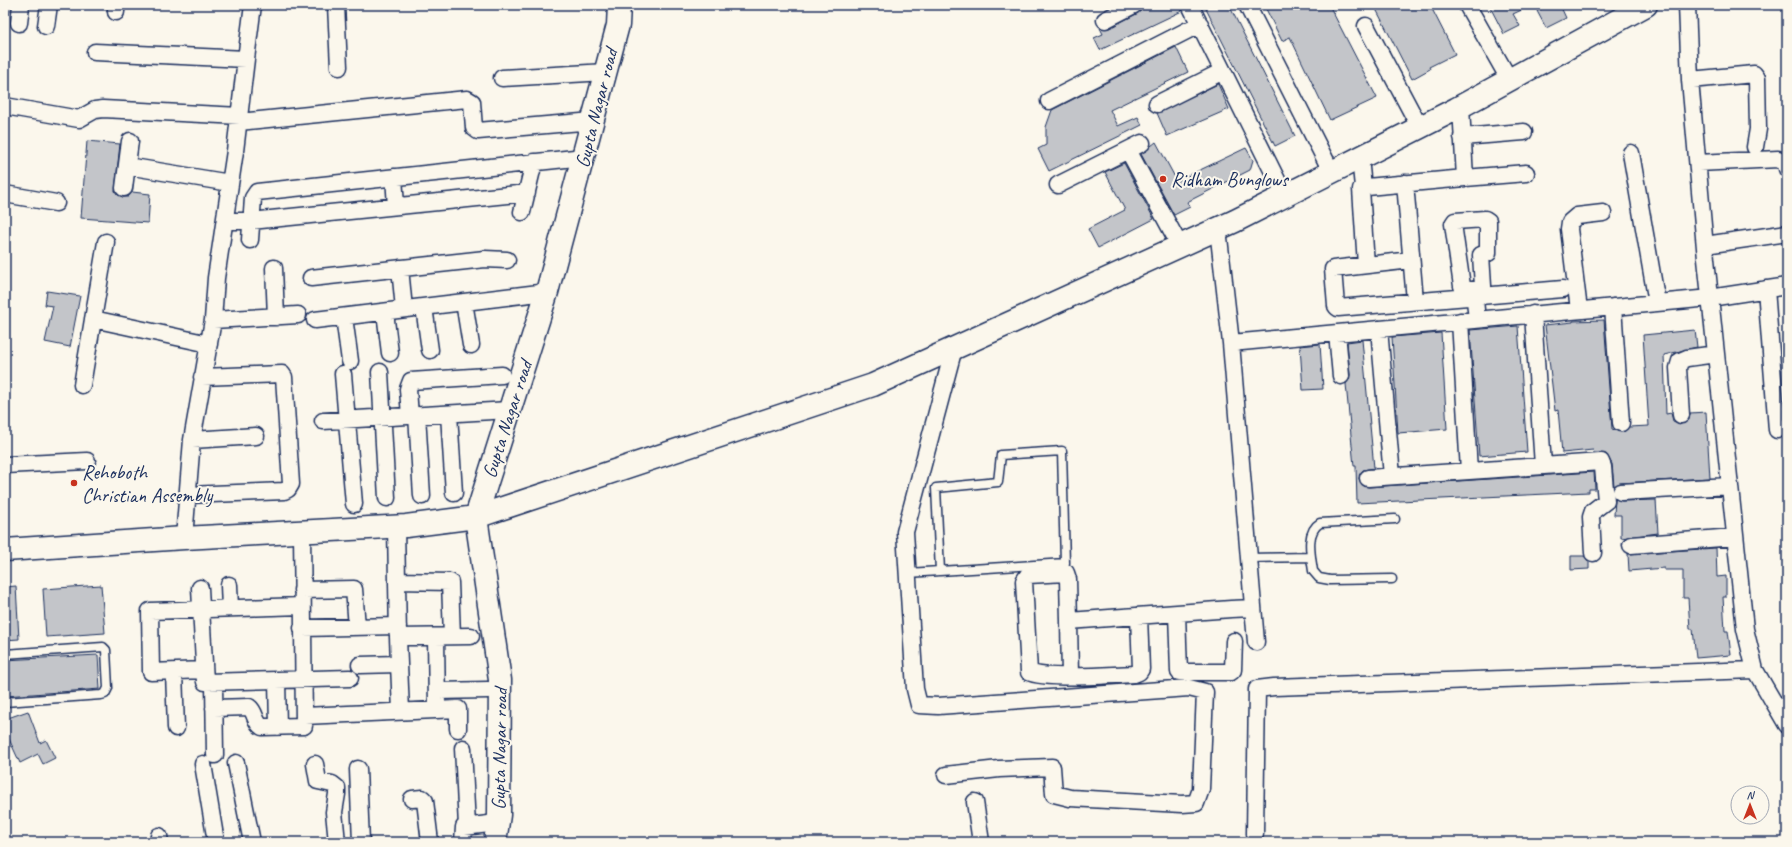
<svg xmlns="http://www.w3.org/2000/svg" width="1792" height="847" font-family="Caveat,sans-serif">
<rect width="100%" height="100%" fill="#fbf7ec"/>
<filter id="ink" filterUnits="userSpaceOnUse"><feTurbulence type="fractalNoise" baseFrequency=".025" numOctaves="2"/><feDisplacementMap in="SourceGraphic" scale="8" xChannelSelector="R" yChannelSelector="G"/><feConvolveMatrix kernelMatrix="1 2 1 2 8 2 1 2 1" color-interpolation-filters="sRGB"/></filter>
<g filter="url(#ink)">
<path fill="#c3c5c9" stroke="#1b2f5e" d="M1144,5h37l1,6 -82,39 -6,-12 9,-4 -3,-6h9l29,-15z
M1204,5h25l66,131 -20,10z
M1264,5h65l48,93 -47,22 -40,-83 -8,4z
M1383,5h47l25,49 -26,13 1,2 -18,10 -36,-70z
M1489,5h43l-19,9 7,12 -16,8z
M1550,5h10l6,13 -20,10 -9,-17z
M1176,47l12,25 -78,38 8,16 20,-9 4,8 -93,46 -11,-22 8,-4v-18l6,-17z
M1218,84l11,25 -62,27 -10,-23z
M87,141l33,3 -5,47 3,4 5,2h5l4,-5 18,2 -2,29 -67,-5z
M1156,142l21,39 69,-33 7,12 -3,10 -63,32 3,5 -16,8 -33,-61z
M1124,163l30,56 -56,29 -10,-19 37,-19 -20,-38z
M47,291l33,5 -10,51 -25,-5 8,-36 -8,-1z
M1604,320l8,109 9,3 8,-5 20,-1 -6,-91 52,-5 2,17 -33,8 2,59 5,-1 2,8 8,3 8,-4 1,-7 16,-1 4,66 -90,5 -6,3 -2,-22 -6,-10 -12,-1 -1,-3 -31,3 -4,-43 -3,1 -10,-86 28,-3v-1z
M1518,326l9,126 -48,4 -9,-126z
M1441,333l6,96 -49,4 -6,-96z
M1362,340l12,128 -11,2 -3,4 -1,5 5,7 5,1 225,-15 1,17h-6v3l-232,11 -1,-37h-2l-8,-82 4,-9 -3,-33z
M1320,344l3,45 -20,1 -3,-44z
M1615,499l7,2 34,-1 2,33 -37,5v-23h-7z
M1716,548l1,29 9,-1v21h-3l2,34h3l3,24 -35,3 -3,-29h-3l-2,-31h-5v-28h-19v-2l-35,3 -1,-17z
M1571,556h13l5,6v7l-18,1z
M101,585l4,48 -59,4 -3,-48z
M16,586l3,53 -14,1v-53z
M98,655l2,34 -95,7v-36z
M28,711l12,32 6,-3 9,18 -12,6 -5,-10 -18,9 -11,-24 -4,2v-22z"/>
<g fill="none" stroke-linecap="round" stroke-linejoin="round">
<g stroke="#1b2f5e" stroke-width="11">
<path id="lane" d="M1249,558l62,-1
M908,573l157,-10 -3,-112 -61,4 -3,27 -62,6 4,83
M1392,579l-62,1 -11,-2 -6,-7c-2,-15 -8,-39 7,-48l75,-4
M5,654l98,-7 3,3 2,38 -3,6 -4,1 -96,7"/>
</g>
<g stroke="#1b2f5e" stroke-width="19">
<path id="street" d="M336,5l3,62
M1190,5l95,191
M1247,5l85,168
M1467,5l42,74
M1687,5l3,75 16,179 39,370 10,41 32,55
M116,12v-7
M1105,20l29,-15
M19,23l2,-18
M46,26l3,-21
M1366,26l54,102
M95,52l151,7 -11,92 -19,127 -3,42 -21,120 -8,98
M246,59l7,-54
M502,78l104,-6
M1690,80l64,-6 3,4 1,51 -3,18
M1049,101l151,-77
M1157,104l66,-33
M5,106l74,13 16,-9 8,-1 137,7
M239,122l228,-23 5,3 2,26 4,3 115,-10
M1462,137l62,-5
M1128,150l52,96
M1631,153l26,150
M1360,158l3,29
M1698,163l80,-4 8,4 1,6
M127,166l103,17
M394,177l2,29
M1465,178l61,-5
M1405,183l10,118
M1058,185l84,-42
M124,188l6,-47
M5,194l51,9
M522,212l12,-50
M225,221h26l276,-28
M1218,229l13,114 479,-45 77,-12
M250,240l3,-42 4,-6 327,-35
M1705,245l82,-12
M1411,260l-78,9 3,37 2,2 225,-19
M1366,265l-5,-76 6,-2 98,-9 -4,-71
M274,268l2,49
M400,268l4,41
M311,278l174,-19 22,1
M1766,289l11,141
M1474,290l9,-4 -2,-31 7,-2v-32l-3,-2 -30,2 -2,3 9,62 4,4h8l3,30
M464,302l7,43
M424,307l6,43
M1613,307l8,116
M1579,310l-10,-81 1,-7 7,-6 26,-3
M385,312l5,41
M1533,314l10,152
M344,317l6,44
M93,319l116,25
M213,320l85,-5
M315,320l232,-28
M1460,321l9,150
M1379,329l13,147
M1337,333l4,43
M1231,343l25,299
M380,372l7,126
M343,374l11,130
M82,385l24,-143
M449,414l5,79
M417,415l5,81
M1681,415l-3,-47 2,-7 7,-3 29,-4
M410,416l-2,-27 3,-8 91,-6
M323,421l186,-11
M192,440l64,-4
M5,465l82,-4
M1368,478l233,-16 2,5 3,34 -13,10 -2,6 2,36
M1621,492l109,-6
M188,495l96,-4 4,-2 3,-5 -7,-107 -2,-3 -80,3
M396,526l2,111 73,-1
M1631,545l103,-8
M397,581l53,1 2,54
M229,585l1,23
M200,588l5,94 145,-4
M302,590l52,-1 3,38
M1177,613l2,59h52l2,-2 1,-29
M1139,616l2,53 -2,3 -5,2c-21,1 -89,6 -105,-2l-5,-91 4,-6 38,-2 2,6 1,42 162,-12 22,-1
M1069,621l1,55
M302,628l96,-2
M436,637l1,72
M399,664l2,47
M360,665l39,-1 -1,-27
M204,670l-53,2 -1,-61 152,-5
M174,672l2,56
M277,680l1,47
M214,683l1,72
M437,691l51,-1
M214,708l35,-1c7,5 5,15 13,20l42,-1 -2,-195
M304,716l154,-7v20
M463,748l4,78
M236,763l16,79
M203,764l13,78
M315,764l3,17 14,3 5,4v6l-3,18 3,30
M358,769l3,73
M946,775l53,-6 53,-2 2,27 16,4 112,6 14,-1 5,-14 4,-97 -16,-4 -251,18 -19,-1 -4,-16 -10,-157 49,-184
M412,799l10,-1 3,3 5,41
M975,802l6,40
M1255,834l2,-145 17,-2 481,-17
M159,836l1,6
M463,842l1,-15 33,-4"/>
</g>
<g stroke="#1b2f5e" stroke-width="25">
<path id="secondary" d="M5,550l179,-12 222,-12 70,-9 397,-132 362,-164 221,-112 190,-104
M495,842l4,-27 1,-135 -24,-163 71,-225 71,-267 1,-20"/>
</g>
<use href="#lane" stroke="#fbf7ec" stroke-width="8"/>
<use href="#street" stroke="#fbf7ec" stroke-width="16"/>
<use href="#secondary" stroke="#fbf7ec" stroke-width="22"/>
</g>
</g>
<g fill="#c8321e" stroke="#fbf7ec" stroke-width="1.5">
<circle cx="1163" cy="179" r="4"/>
<circle cx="74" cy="483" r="4"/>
</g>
<g text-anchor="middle" stroke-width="4" stroke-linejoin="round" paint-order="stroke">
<g font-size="20" fill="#1b2f5e" stroke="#fbf7ec">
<text transform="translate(596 108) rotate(-76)" y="7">Gupta Nagar road</text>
<text transform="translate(507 419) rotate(-72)" y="7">Gupta Nagar road</text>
<text transform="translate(499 749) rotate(-89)" y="7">Gupta Nagar road</text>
</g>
<g font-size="20" fill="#1b2f5e" stroke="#fbf7ec" text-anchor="start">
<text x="1171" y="186">Ridham Bunglows</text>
<text x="82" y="479">Rehoboth<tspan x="82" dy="23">Christian Assembly</tspan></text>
</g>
</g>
<rect width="1792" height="847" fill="none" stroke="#fbf7ec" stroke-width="20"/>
<rect x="10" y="10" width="1772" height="827" fill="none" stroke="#1b2f5e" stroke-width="1.5" filter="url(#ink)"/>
<g transform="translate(1750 805)"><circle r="19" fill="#fbf7ec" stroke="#a1a7b3"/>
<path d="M0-3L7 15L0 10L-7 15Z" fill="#c8321e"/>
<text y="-6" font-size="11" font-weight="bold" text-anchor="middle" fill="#1b2f5e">N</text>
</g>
</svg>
